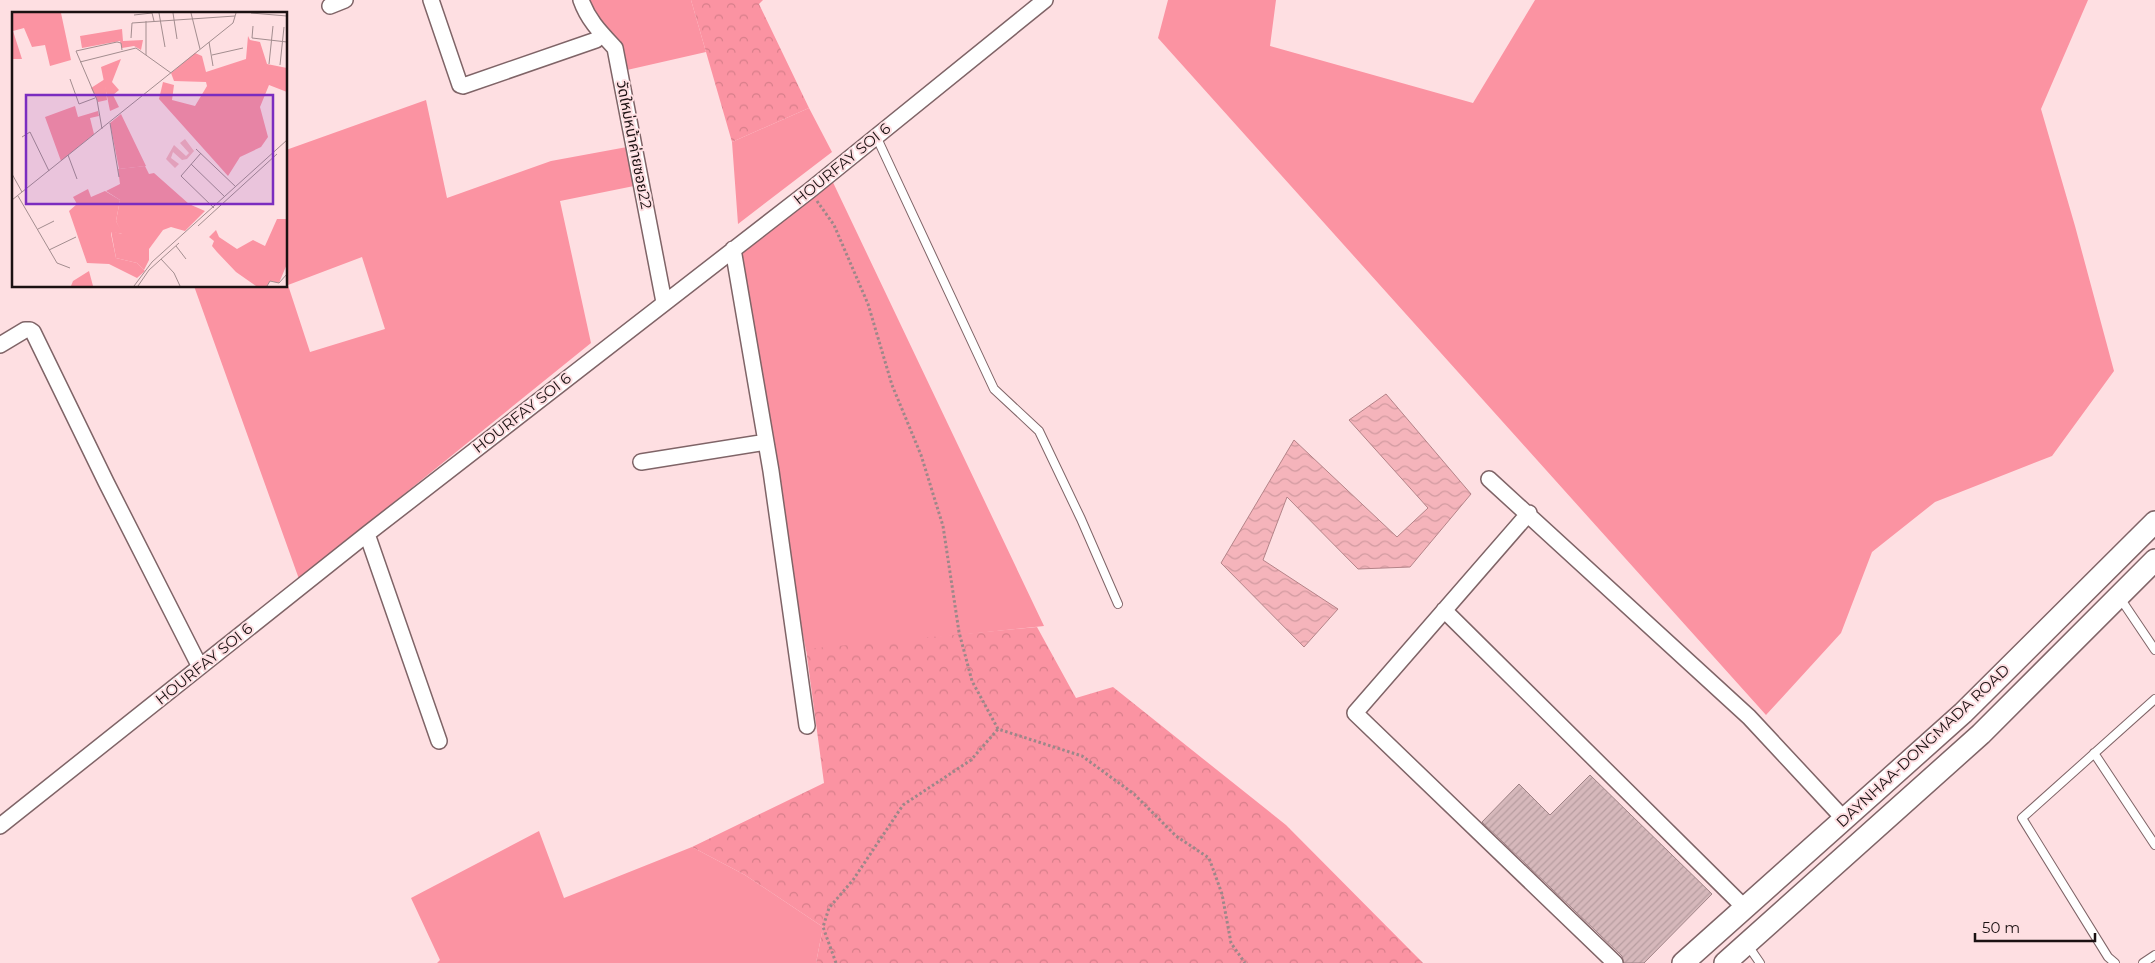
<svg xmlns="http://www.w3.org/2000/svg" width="2155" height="963" font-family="Montserrat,'Noto Sans Thai',sans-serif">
<defs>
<pattern id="forest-crowns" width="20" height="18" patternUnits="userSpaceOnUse" patternTransform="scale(1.25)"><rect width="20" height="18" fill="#fb93a2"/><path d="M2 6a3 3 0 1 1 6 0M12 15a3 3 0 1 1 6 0" fill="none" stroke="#d77e8a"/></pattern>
<pattern id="water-waves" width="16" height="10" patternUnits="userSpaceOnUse" patternTransform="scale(1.25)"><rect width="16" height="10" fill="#f5b4bb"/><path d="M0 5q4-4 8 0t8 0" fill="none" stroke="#d19aa0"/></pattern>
<pattern id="building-hatch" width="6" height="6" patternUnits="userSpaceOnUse" patternTransform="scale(1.25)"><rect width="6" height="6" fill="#d6b8bb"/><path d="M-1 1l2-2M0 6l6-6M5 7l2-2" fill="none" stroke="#b79da0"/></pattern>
</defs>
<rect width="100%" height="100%" fill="#fedfe2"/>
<path fill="#fb93a2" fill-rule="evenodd" d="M585,0h106l15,52 -79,18z
M1168,0h108l-6,46 203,57 62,-103h553l-47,109 34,117 39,145 -62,85 -117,46 -63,50 -31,81 -75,82 -608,-677z
M426,100l21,98 104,-37 76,-14 7,39 -74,15 31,142 -292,236 -105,-293h92v-136zM362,257l23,72 -75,23 -22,-67z
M809,108l23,44 -94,72 -6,-82z
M829,174l215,452 -238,25 -73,-402z
M539,831l25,67 128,-51 53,28 78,52 -7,36h-379l3,-3 -29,-62z"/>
<path fill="url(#forest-crowns)" d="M691,0h72l-4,4 50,104 -77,34z
M1037,627l39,71 37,-11 173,138 137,138h-607l7,-36 -78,-52 -53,-28 132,-64 -18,-134z"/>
<path fill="url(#water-waves)" stroke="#b48388" d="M1386,394l85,100 -61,73 -52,2 -71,-72 -24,63 75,49 -34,38 -83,-84 73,-123 103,97 31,-29 -79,-88z"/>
<path fill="url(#building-hatch)" stroke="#9f8386" d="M1590,775l122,119 -68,69h-20l-2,-7 -140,-134 37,-38 31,31z"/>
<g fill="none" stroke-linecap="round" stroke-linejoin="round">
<g stroke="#7f6467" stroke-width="10">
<path id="lane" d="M876,136l118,253 45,42 42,88 37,85
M2120,598l35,52
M2094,753l61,92
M1747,944l13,19
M2115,963l-7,-6 -86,-139 133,-119
M2143,963l12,-8"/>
</g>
<g stroke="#7f6467" stroke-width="18">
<path id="street" d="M431,0l29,85 3,1 133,-46 5,-6
M581,0c7,20 20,33 34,48l49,254
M330,6l15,-6
M733,249l38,222 36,255
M0,345l25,-15h5l3,2 73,150 94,185
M641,462l125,-20
M1489,479l260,238 95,102
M1529,513l-174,200 260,250
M367,534l72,207
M1444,610l301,298
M0,826l367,-292 442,-343 236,-191"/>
</g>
<g stroke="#7f6467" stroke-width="24">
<path id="secondary" d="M1683,963l280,-250 192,-191
M1725,963l256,-229 174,-174"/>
</g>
<path stroke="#9d8789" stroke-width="3" stroke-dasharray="2.5 2.5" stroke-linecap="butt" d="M817,201l17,24 34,79 24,81 29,70 22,71 16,106 13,49 26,48 84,27 52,38 42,42 33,22 13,36 9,49 14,20
M836,963l-13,-36 6,-19 24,-28 50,-75 68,-45 27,-31"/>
<use href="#lane" stroke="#fff" stroke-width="8"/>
<use href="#street" stroke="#fff" stroke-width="15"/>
<use href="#secondary" stroke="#fff" stroke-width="21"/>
</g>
<g text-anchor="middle" stroke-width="4" stroke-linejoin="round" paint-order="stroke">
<g font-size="15" fill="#1b1112" stroke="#fedfe2">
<text transform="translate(634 145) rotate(79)" y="5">วัดใหม่หน้าค่ายซอย22</text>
<text transform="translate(842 164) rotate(-39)" y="5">HOURFAY SOI 6</text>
<text transform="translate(522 413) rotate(-38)" y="5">HOURFAY SOI 6</text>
<text transform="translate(204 664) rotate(-39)" y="5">HOURFAY SOI 6</text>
<text transform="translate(1923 746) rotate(-43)" y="5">DAYNHAA-DONGMADA ROAD</text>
</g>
</g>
<g transform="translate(12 12)">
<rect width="275" height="275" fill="#fedfe2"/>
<path d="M0,1h49l10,47 -21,6 -5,-21 -13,2 -8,-19 -11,3 9,28h-10zM110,17l1,12 20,-1 -2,10 -7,-4 -12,2 -2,-7 -38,7 -2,-12zM236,24l2,4 10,2 7,22 20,4v24l-18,-7 -9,22 8,30 -7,10 -21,10 -12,19 -69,-77 4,-17 11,3 -2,15 23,6 12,-20 -1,-4 -32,-1 -3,-8 24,-20 7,3 4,16 40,-13zM93,67l2,21 -9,2 -7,-14zM63,94l3,11 20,-6 1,5 -9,2 4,16 -33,27 -16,-44zM109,102l25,52 -27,3 -9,-46zM76,177l3,8 14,-6 15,9 -4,21 7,13 -12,-2v2l5,24 21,5 8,8 -8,7 -28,-14 -22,-1 -18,-52 8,-7 -4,-7zM265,207h10v45l-8,19 -9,-2 -3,5h-11l-20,-14 -19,-20 -5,-6 2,-5 -5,-4 7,-7 3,7 18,12 16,-9 12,6zM77,259l4,15h-22l2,-5z" fill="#fb93a2"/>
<path d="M109,47l-9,23 7,8 -6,5 6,12 -9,4 -9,-44zM133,154l4,8 5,-1 35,31 16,7 -20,20 -14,-4 -8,3 -14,19v11l-5,10 -7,-7 -21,-5 -5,-27 11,3 -6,-13 4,-21 -14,-9 14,-7 -2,-15z" fill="#fb93a2"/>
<path d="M173,127l9,12 -7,8 -5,1 -9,-8 -2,6 8,6 -4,4 -9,-9 8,-14 12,11 3,-3 -9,-10z" fill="#f5b4bb"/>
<path fill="none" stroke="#a38d8f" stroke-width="1" d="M147,1l6,34M161,1l4,26M179,1l9,36M239,1l36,3M122,3l18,-2 2,8M134,9v34M241,14l-1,12 35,4M119,26l1,-15 103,-7M197,30l4,24M200,43l31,-7M68,50l56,-14 35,25M257,52l4,-38M268,53l4,-38M58,67l9,25 16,-6M98,111l9,54M90,117l-5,-29 -21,-49 41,-9 4,1 1,7M10,125l8,-5 19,39M184,137l40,38M189,141l-20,23 33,32M56,143l9,24M179,152l34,33M0,162l10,18M6,184l39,67 13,5M0,188l221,-177 3,-10M186,214l79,-72M26,217l16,-8M164,234l10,13M37,238l27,-13M149,247l13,14 6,13M122,274l18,-24 135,-122M126,274l11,-16 30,-27M255,274l3,-5 9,2 8,-9"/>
<path fill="#7b2cbf" fill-opacity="0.15" stroke="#7b2cbf" stroke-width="2.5" d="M14,83h247v109h-247z"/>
<rect width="275" height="275" fill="none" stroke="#1b1112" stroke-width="2.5"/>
</g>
<path d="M1975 933v8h120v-8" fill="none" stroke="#1b1112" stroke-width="2.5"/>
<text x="1982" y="933" font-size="15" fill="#1b1112" stroke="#fedfe2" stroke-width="4" paint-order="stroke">50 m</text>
</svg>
